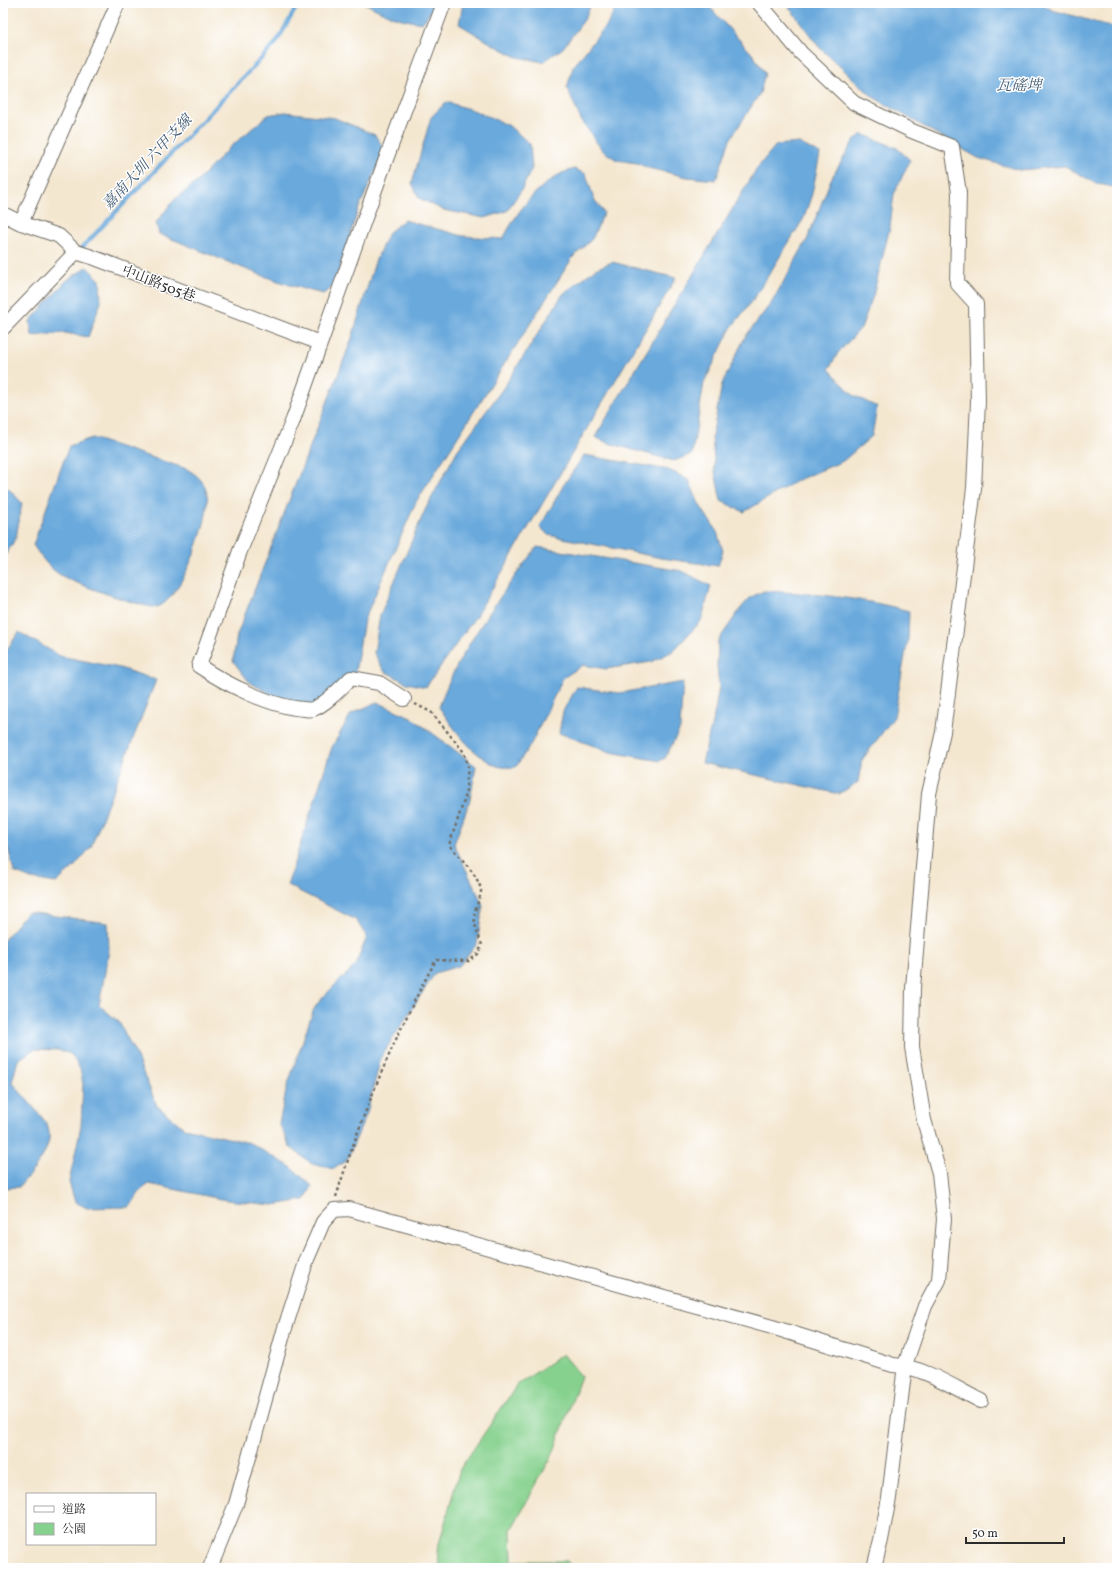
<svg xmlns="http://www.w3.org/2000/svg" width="1120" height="1571" font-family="Vollkorn,'Noto Serif TC',serif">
<rect width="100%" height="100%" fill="#fff"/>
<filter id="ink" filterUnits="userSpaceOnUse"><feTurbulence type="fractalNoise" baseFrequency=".025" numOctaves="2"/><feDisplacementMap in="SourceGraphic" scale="8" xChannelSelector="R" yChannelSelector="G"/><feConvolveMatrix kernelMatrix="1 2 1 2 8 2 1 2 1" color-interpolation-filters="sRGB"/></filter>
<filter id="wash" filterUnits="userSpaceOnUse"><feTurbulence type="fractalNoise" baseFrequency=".012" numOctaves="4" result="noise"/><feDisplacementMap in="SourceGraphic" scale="16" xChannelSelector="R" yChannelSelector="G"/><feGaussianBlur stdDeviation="0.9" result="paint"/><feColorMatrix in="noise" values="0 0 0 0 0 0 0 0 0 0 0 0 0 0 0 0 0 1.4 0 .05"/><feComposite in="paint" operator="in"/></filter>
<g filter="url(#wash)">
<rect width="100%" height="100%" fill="#f4e7d0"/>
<path fill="#86d18e" stroke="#587e5c" d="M563,1354l18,22 -28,78 -42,76 1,31h55l6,7h-133l-3,-17 23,-82 57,-84z"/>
<path fill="#69a9dc" stroke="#4a6a84" d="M365,3h73l-16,20c-25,-4 -35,-7 -57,-20z
M463,3h129l-8,17 -21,28 -20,14 -26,-5 -25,-13 -33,-20z
M618,3h88l48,53 11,17 -5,20 -30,47 -14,40 -29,-3 -39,-9 -11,-5 -20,-3 -15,-10 -21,-30 -14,-32 6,-21 35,-44z
M786,3h255l11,7 65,18v160l-22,-5 -30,-17 -46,4 -41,-12 -105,-61 -54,-50z
M446,102l27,8 35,15 22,19 2,24 -10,21 -15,22 -22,7 -42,-8 -24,-12 -7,-15 19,-66z
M285,112l50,6 40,17 10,15 -27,60 -24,76 -11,8c-57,-13 -109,-39 -164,-60l-3,-11 17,-22 25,-20 30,-32 40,-34z
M862,134l35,14 13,12 -16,34 -4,33 -17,69 -12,32 -23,25 -9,16 24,26 24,12 -5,29 -29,25 -45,19 -54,32 -23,-11 -6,-29 -3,-35 10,-53 23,-47 27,-35 35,-62 24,-61 22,-37z
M799,143l21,11 -8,40 -8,24 -51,82 -22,28 -27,55 -12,71 -18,7 -66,-18 -13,-6 162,-269 19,-23z
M574,169l12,5 8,25 10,14 -12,26 -19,18 -157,245 -52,118 -10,59 -23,27 -36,1 -45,-24 -17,-22 4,-26 114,-294 24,-79 13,-29 16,-13 59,16 40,3c13,-25 29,-48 54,-63 5,-4 12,-5 17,-7z
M612,262l64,16 -200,338 -50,71 -19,-4 -23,-12 -10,-18 6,-38 45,-105 32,-59 47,-64 59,-93 32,-25z
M87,267l13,13 1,22 -13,35 -23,-4 -33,3 -2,-15 37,-41z
M92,438l95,31c11,7 17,11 20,25 5,23 -26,107 -50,113 -11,2 -81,-23 -93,-30 -14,-7 -23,-20 -31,-32l36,-99z
M584,455l85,15 20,10 10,24 18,28 6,19 -5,15 -57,-8 -113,-23 -8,-8 23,-41z
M3,487l6,2 13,14 -6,35 -13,21z
M537,547l145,24 29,15 -10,35 -28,30 -22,11 -45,7 -23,-4 -20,13 -31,64 -16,25c-6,0 -14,1 -19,-1 -25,-11 -43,-37 -58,-59 12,-36 32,-67 53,-98 15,-22 29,-42 45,-62z
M764,591c49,2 99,7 145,20l-1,28 -14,78 -32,43 -4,22 -19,12 -137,-31 13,-52 4,-24 -2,-21 1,-25 23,-33 10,-11z
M19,632l41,24 60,12 36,12 -65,167 -17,20 -18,16 -25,-4 -17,-7 -6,-24 -5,-12v-181z
M683,682l-3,47 -15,29 -5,3 -50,-9 -51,-19 4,-22 14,-24 42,6z
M377,702l34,15 65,49 -6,34 -16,44 29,61 -6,39 -18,22 -24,7 -54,84 -14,56 -20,47 -13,9 -22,-5 -22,-17 -11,-24 8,-36 26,-76 4,-7 14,-15 24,-23 12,-29 -11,-17 -69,-35 45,-138 19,-33z
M27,912l81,11 1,27 -10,55 20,17 16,31 22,53 27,22 66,15 41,24 21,19 -7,14 -32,5 -47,-5 -77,-16 -8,6 -11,17 -43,1 -12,-6 -6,-20 12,-56 2,-42 -3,-15 -9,-15 -13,-4 -24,-1 -16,11 -6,22c10,13 22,25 32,38 17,23 -12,51 -25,67l-16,1v-247z"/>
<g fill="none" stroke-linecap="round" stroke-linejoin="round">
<path stroke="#69a9dc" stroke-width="4" d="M80,250l196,-207 23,-40"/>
</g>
</g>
<g filter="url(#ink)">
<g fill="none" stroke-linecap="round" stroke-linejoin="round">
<g stroke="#716d65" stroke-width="16">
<path id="minor" d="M759,3l42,50 53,50 58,28 40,16 7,46 -2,90 19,21 2,97 -4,87 -31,244 -14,62 -16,194 -1,59 12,73 15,53 5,46 -5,61 -14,26 -20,59 -16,133 -8,42 -7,28
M3,214l18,9 38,13 17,16 16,5 228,86
M21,223l97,-220
M3,328l73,-76
M404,699l-25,-16 -28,-5c-9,9 -26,27 -38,31 -3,1 -7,0 -9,0 -33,-2 -78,-25 -105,-43l41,-115 53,-131 89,-250 62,-167
M210,1568l26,-64 48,-173 23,-72 16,-37 11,-12 15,-1 423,118 121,38c29,1 62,23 88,36"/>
</g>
<path stroke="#716d65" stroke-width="2.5" stroke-dasharray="3 3" stroke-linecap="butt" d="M336,1197c25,-81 59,-163 100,-237l33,1 9,-7 4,-9c-4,-11 -9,-22 -7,-33 1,-7 6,-15 6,-21 -1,-14 -23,-36 -32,-46l16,-47 3,-31 -4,-15 -33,-40 -16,-8"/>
<use href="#minor" stroke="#fff" stroke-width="14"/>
</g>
</g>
<g text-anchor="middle" stroke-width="3" stroke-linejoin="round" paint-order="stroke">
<g font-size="14" fill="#2b2b2b" stroke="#fff">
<text transform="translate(159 283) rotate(21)" y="5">中山路505巷</text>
</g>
<g font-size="15" font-style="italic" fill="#445d72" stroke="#fff">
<text x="1019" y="90">瓦磘埤</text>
<text transform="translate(147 162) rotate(-47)" y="5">嘉南大圳 六甲支線</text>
</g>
</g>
<rect width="1120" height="1571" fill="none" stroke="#fff" stroke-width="16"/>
<rect x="26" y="1493" width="130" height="52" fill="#ffffff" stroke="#aaaaaa"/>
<rect x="34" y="1506" width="20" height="6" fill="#ffffff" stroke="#aaaaaa"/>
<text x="62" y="1513" font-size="12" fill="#2b2b2b">道路</text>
<rect x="34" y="1523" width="20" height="12" fill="#86d18e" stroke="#aaaaaa"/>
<text x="62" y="1533" font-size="12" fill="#2b2b2b">公園</text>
<path d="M966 1537v6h98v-6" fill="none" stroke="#2b2b2b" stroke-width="2"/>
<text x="972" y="1537" font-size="12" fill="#2b2b2b" stroke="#ffffff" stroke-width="3" paint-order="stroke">50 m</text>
</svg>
